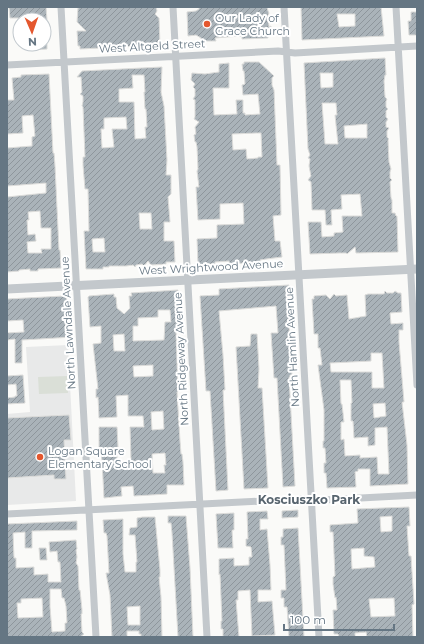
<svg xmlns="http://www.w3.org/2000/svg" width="424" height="644" font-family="Montserrat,sans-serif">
<defs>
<pattern id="building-hatch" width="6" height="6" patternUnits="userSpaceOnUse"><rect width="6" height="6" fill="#aab3b9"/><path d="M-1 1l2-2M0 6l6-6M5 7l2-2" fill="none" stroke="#8e969c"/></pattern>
</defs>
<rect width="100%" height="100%" fill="#fafaf8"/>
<path fill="#e8e9e9" d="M68,345l8,156 -69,4v-91l23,-2 -4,-65z"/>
<path fill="#dadfd7" d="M67,376l1,17 -29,1 -1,-17z"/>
<path fill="url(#building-hatch)" stroke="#dcdcda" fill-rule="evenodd" d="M9,7h37l1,13h-21v-2h-16z
M82,7h74l1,4 -2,3 4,4 1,27 -80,4v-3h-2l-1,-15h9l-9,-9 1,-14z
M199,7h68l1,4 1,2 -1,2 1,12 2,-1v8l-3,1v3l-26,1v-3l-15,1 -12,1 1,3h-15v-3l-5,-3 -8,1 -1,-24 9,-1 3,-2z
M301,7h80l3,29 -82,4zM337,14h18v12l-16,1z
M411,12h6v23h-8l-1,-14h3z
M30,44h17v5l-16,1z
M385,58l1,17h-1l-1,6 1,16 2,2 -1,2v6l2,2 -2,2v6l2,2 -2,3v5l3,1 -2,3v6l2,2 -1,1 1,22 2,7 -1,3v6l2,2 -2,2 1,16 1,2v13h3l1,3h1l1,36 -42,1 -1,-6 -8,7 -1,-1h-7l-29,1 -2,-32h13l1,15 12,-1v-3l9,-1 -1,-16h20l-2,-22 -19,1 1,14 -11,1 1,15h-6l-1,-15h-13l-1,-28 -3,-2 3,-4 -2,-10 1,-7 -2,-1 2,-3 -2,-6 -4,-86zM320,73h13v14l-12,1zM322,103h14l1,12h-2l3,29h-13zM367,124v14h-22l-1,-12z
M244,62h15l15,14 -2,2v7l2,5 3,75h3l1,50 -8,1 2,25h5l2,16 -16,2 -6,1v2l-31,2v-3l-14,1v2l-17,1 -1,-26 20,-1v-13l27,-1 -1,-21 -23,1v15l-22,1 -2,-33h3l-2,-16 1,-2 -1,-22 -1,-5h-1l-1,-7 2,-1 -1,-7 4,-5 -5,-3 1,-2v-17l-2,-1 2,-3v-7l-2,-2 2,-3 -4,-4 1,-7 13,1 14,-2v-8l10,-1v25h-16l1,27 23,-1 -1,-14h7v13h2v2l15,-1 -2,-20 -15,1 -1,-10 3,-1 -1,-13h-1l-1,-7h2zM257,133h4l1,24h-4v1l-11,1 -1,-10 -13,1 -1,-16z
M162,67l-1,25 3,14 3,54 -1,15h5v19l-3,3 2,25h-6v19h10l1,21h-9v2l-15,1 -3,-4 -4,5 -2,-2 -6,1 -1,2 -2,-2 -7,1h-17v1h-6v2h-17l-2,-38h5l-1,-42h-3l-2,-24v-8h2l-2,-50 -1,-1 1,-4v-6l-3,-2 2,-2 -1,-15h-4l5,-6zM132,75h12l1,17h-1l1,17h1l1,18h-2l1,11 -11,1 -1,-37h-15v-13l14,-1zM126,117l1,12h-15l2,18 -12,1 -1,-19h3v-11zM139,213h12l1,16h-12zM104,238l1,14h-12l-1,-13z
M49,74l4,79h1l1,13 4,84h1l1,18 -23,1v2h-8v-2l-11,1v1l-12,1v-75l39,-4v-10l-39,3v-38l25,-2v-9l3,-1 -2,-21 -11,1 1,17 -16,1v-34h7l-2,-22 9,-1v-2zM40,211l1,17h10v21h-10l1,4h-14l-1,-11 9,-1 -1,-7 -7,1 -1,-15h2l-1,-8z
M289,285l2,41h-2l3,49h-2v2h-1l6,109 -12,1 -6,-109h-3l-3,-45h7l-2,-27 -57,5 4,44 2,35h-2l5,100 -12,1 -6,-100h-4l-6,-95 19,-1v-6z
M178,290l2,42h-4l2,60h-1l3,49 1,13h1l1,8 1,23h-17v9l-33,2 -1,-10 -12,1 1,9 -18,2 -2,-38 -3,-12v-21h18l1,20h-1v17h12l-1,-3 3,-2 -1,-32h14l-1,-11h-15v-21l-12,1 1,21 -18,1 -1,-21 -2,1v-9h2l-5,-45 8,-1v-17l-11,1 -2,-30 1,-1 25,-2v3h2l1,11 7,6 6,-6 -1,-12h3l-1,-3zM158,310h12l1,12h-6l-1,18 -31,1v-15h5v-8l20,-1zM124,334l1,17h-11l-1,-16zM153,365v11l-19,1 -1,-11zM163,411l1,18 -12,1 -1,-18zM165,453l1,12h-2l1,8h-12l-1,-19z
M385,291l2,2h6l2,-2 3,2h3l1,19 -12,1 1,11 12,-1v7h-4v12l5,60h-2l5,43 1,39 -38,2v-17h-12v2l-3,1 1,15 -29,1 -1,-15h-2v-10h2l-1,-15h-2v-7h1v-31l-6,-45h4l-2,-17h-2v-14h-4l-2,-35h2v-3l12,-1 4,4 4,-5 2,2 11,-1 2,24 17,-3 -1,-21 3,-1h16zM371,353h11l2,35h-12v-16h-41l-1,-9 41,-2zM340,380h11l1,23h-1v18h2l1,17 14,-1v9l7,-1v-17l12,-1 2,47h-11l-1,-17 -17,1v-3l-15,1 -1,-17 -3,1v-18h3l-2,-18h-1zM385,403l1,13 -12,2 -1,-14z
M64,296l3,3v34l6,4 -51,3v23h-7v-24l-8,1v-7l17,-1 -1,-12 -16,1v-22z
M251,334h6l2,35 -1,19h4l6,100 -24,1 -8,-142 14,-1z
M23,375l2,28 -18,1v-6l8,-1v-1h2l-1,-12 -9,1v-9z
M69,415l2,25h-7l2,39h-12v-4l-47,3v-60z
M409,507l1,19h-3l2,30h2l3,48 -2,1 1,32h-46l-1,-5 -11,1v4h-16l-1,-3h-4l-1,-24h4l-1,-13 -1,1 -2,-14v-7l2,-1 -2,-44h-3v-7l28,-2 -1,-14zM392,516v15l-11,1 -1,-15zM364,548v8l10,1 1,10 -23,2 -1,-20zM394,598l1,18 -24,1 -2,-18z
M298,510v7l-16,1v-7z
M267,511l1,8h-8v11l7,-1 3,36 1,25h-13v12l14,-1 3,34 -23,1 -2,-46 -12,1v9h-2l3,37h-16v-8h-2v-8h1l-2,-47 -1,1v-16l15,-1v8l15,-1v-8h3l-1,-10 -5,-1v-7h2l-1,-27z
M234,513v17h-2l1,18h-15l-2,-34z
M168,516h18l4,52 3,69h-15l-6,-104 -1,-10h-3z
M143,517h12l5,53v7h-1l2,20 1,40h-21v-3h-2v-3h-12v6h-15l-2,-42 -4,-22h3l-2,-37 -1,-3h-2l-1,-13 20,-1v35l2,18h11v-10h1l-2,-27h-6l1,-7 7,-1v-9zM140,606v19h-12l-1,-18z
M77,521v9l-45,1v17h-7v-16l-12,1 1,25h2v10l18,-1v8l14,-1v8h13l-1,-20h-2l-1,-11 -7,1 -1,-10 27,-2 1,9 -1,1 1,7 -1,6 2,3 1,24h1l2,20v4h-1l1,18 2,2 -4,3h-73v-113zM50,589h11l1,9h2l2,8 1,17h-2v8l-13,1 -2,-25zM42,598l1,19 -25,1 -1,-15h4v-4z
M298,528l6,109h-15l-2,-30h-3v-9h-3v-8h5l-2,-45h-3v-8h2v-8z
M39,548h7l1,12h-7z"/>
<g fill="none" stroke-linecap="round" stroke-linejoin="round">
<path stroke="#c3c8cc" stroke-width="7" d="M61,7l35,630
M173,7l34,630
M284,7l35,630
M396,7l21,378
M7,65l271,-14 17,2 122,-7
M7,514l295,-15 21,1 94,-5"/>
<path stroke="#c3c8cc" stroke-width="9" d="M7,289l410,-20"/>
</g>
<g fill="#e4572e" stroke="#fff" stroke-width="1.5">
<circle cx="207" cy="24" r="4"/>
<circle cx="40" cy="457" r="4"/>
</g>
<g text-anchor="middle" stroke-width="4" stroke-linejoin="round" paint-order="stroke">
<g font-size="11" fill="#657683" stroke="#fff" text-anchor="start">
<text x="215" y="22">Our Lady of<tspan x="215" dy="13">Grace Church</tspan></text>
<text x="48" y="455">Logan Square<tspan x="48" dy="13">Elementary School</tspan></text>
</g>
<g font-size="11" fill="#657683" stroke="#fff">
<text transform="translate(152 46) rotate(-3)" y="4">West Altgeld Street</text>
<text transform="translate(211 267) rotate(-3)" y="4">West Wrightwood Avenue</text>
<text transform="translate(68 323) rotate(-93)" y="4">North Lawndale Avenue</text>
<text transform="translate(292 347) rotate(-93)" y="4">North Hamlin Avenue</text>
<text transform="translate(181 359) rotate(-93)" y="4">North Ridgeway Avenue</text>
</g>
<g font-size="12" font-weight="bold" fill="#57646e" stroke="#fff">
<text x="309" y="504">Kosciuszko Park</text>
</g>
</g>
<rect width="424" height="644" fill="none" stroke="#657683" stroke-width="16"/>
<g transform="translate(32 32) rotate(178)"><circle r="19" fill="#ffffff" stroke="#c1c8cd"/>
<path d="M0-3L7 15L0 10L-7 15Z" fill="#e4572e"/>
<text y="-6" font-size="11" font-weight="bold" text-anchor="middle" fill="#657683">N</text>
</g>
<path d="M284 624v6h110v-6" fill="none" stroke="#657683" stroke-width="2"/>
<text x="290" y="624" font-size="12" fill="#657683" stroke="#ffffff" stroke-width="3" paint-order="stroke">100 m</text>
</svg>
